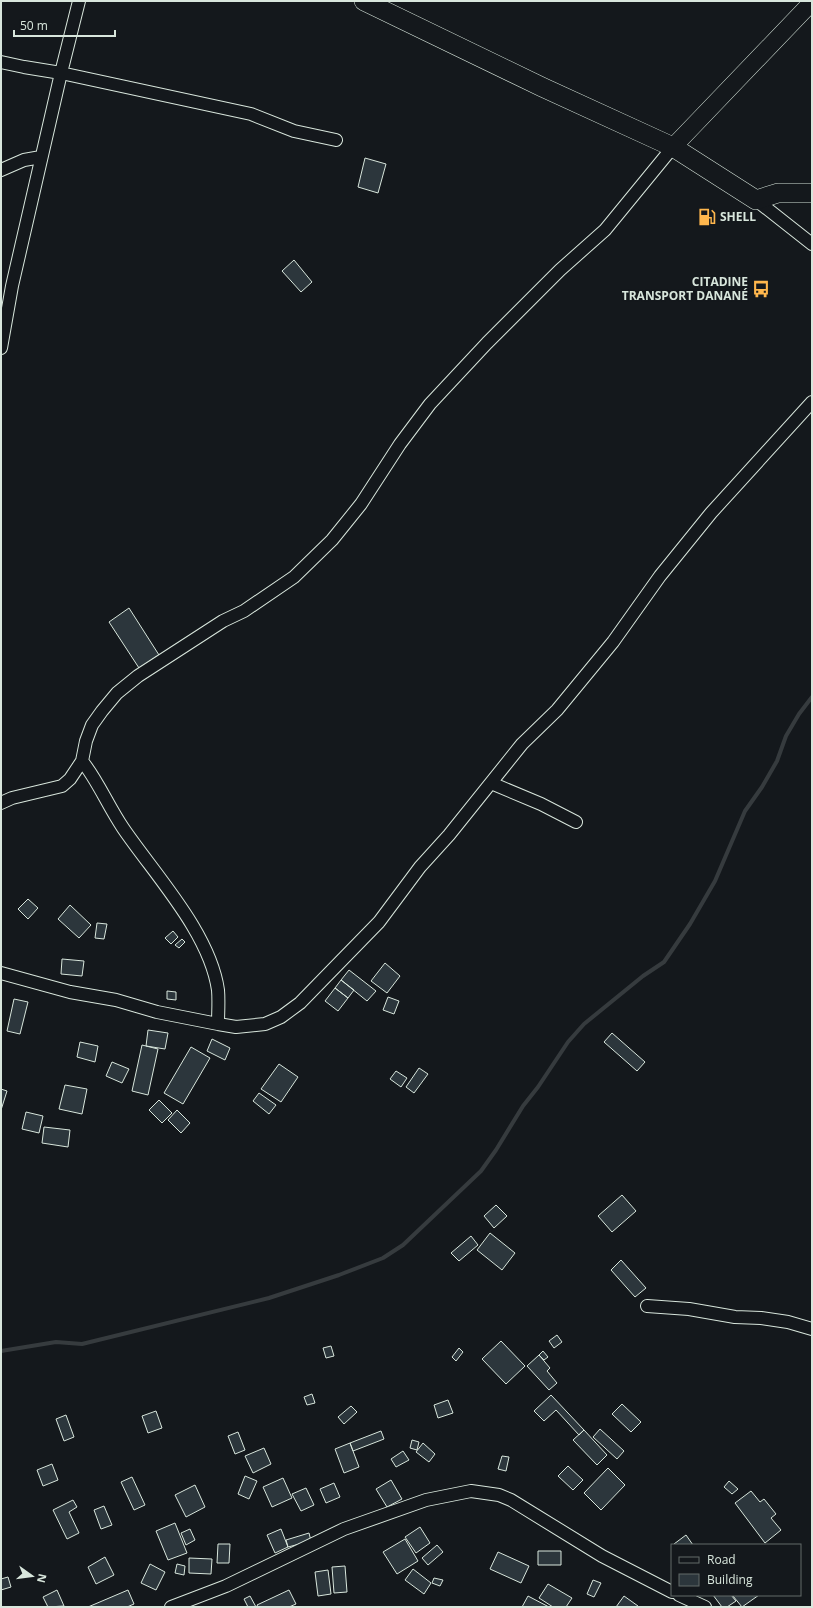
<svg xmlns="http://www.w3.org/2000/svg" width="813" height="1608" font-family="'Open Sans',sans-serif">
<rect width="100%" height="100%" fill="#14181c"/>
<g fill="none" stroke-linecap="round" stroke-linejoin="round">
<path stroke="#363b3e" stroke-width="4" d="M1,1351l55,-9 26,2 187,-46 70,-23 44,-17 20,-13 78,-74 15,-21 27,-44 15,-19 30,-45 16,-18 59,-48 21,-14 26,-38 25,-43 30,-70 17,-24 15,-26 9,-25 13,-22 13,-17"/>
</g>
<path fill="#2c363c" stroke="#d8e6dc" d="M365,158l21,6 -8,29 -20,-6z
M294,260l18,22 -11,10 -19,-21z
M129,608l30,47 -20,13 -30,-46z
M28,899l10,9 -10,11 -10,-10z
M70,905l21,20 -12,13 -21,-19z
M97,923l10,1 -3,15 -9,-1z
M173,931l5,6 -7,7 -6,-6z
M182,939l3,3 -6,6 -4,-3z
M62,959l22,2 -2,15 -21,-2z
M385,963l15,13 -13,17 -16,-12z
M349,970l27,21 -9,10 -26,-21z
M341,980l13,10 -6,8 -13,-10z
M335,988l13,10 -10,13 -13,-10z
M167,991l9,1v8l-9,-1z
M388,997l11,4 -5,13 -11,-4z
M14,999l14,3 -8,32 -13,-3z
M148,1030l20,3 -3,16 -19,-3z
M612,1033l33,29 -8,9 -33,-29z
M212,1039l18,9 -5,12 -18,-9z
M80,1042l18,4 -3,16 -18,-5z
M142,1045l16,4 -10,46 -16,-4z
M191,1047l19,11 -27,46 -19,-11z
M112,1062l17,7 -7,14 -16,-7z
M279,1064l19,13 -17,25 -20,-13z
M419,1068l9,6 -14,19 -8,-6z
M396,1071l11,7 -6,9 -11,-8z
M65,1085l22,4 -5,25 -23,-5z
M1,1089l6,2 -6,19z
M259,1093l17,12 -7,9 -16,-13z
M159,1100l13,13 -10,10 -13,-13z
M177,1110l13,13 -9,10 -13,-13z
M26,1112l17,4 -4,17 -17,-4z
M44,1127l26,3 -2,17 -26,-4z
M622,1195l14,16 -24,21 -14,-16z
M496,1205l11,11 -13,12 -10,-12z
M490,1233l25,20 -13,17 -25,-20z
M471,1236l7,9 -19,16 -8,-8z
M621,1260l25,28 -11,9 -24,-27z
M557,1335l5,7 -8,6 -5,-7z
M501,1341l24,25 -19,18 -24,-25z
M331,1346l3,10 -8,2 -3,-10z
M459,1348l4,4 -7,9 -4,-4z
M543,1351l5,6 -4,3 -5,-5z
M539,1355l11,13 -3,3 10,12 -8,7 -22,-24z
M312,1394l3,9 -8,2 -3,-8z
M551,1395l33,35 -5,5 -23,-25 -12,11 -10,-10z
M448,1400l5,13 -15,5 -4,-13z
M622,1404l19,18 -10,10 -19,-18z
M351,1406l6,6 -13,12 -6,-7z
M156,1411l6,17 -14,5 -6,-17z
M66,1415l8,22 -10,4 -8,-22z
M600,1429l24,22 -7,8 -24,-22z
M584,1430l23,25 -10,10 -24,-25z
M381,1431l3,8 -31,12 -3,-8z
M238,1432l7,18 -10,4 -7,-18z
M412,1440l7,2 -2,8 -7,-2z
M350,1443l9,24 -15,6 -9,-24z
M423,1443l12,11 -6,8 -13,-10z
M264,1448l7,16 -18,9 -8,-17z
M403,1451l6,9 -13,7 -5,-8z
M502,1456l7,1 -3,14 -8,-2z
M52,1464l6,16 -15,6 -6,-16z
M568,1466l15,14 -10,10 -15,-14z
M608,1468l17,17 -24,25 -17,-17z
M245,1476l12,5 -8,18 -11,-5z
M132,1477l13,28 -11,5 -13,-28z
M283,1478l9,20 -20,9 -9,-20z
M391,1480l11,19 -15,8 -11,-18z
M729,1481l9,8 -6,5 -8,-7z
M334,1483l6,14 -14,6 -6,-14z
M195,1485l10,22 -19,10 -11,-22z
M306,1488l8,17 -13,6 -9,-17z
M751,1491l9,11 4,-3 12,15 -5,4 10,12 -16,13 -30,-40z
M73,1500l4,7 -8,5 10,21 -12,6 -14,-29z
M104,1506l8,19 -11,4 -7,-19z
M175,1523l12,30 -19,7 -12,-29z
M420,1527l10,16 -14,10 -11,-16z
M190,1529l5,11 -9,5 -5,-12z
M281,1529l7,18 -13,6 -8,-18z
M309,1533l2,8 -23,6 -2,-7z
M686,1535l7,10h-18l-1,-1z
M405,1539l13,22 -21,13 -14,-22z
M218,1544h12l-1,19h-12z
M437,1545l6,7 -15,13 -6,-7z
M538,1551h23v14h-23z
M498,1552l31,14 -8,17 -31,-14z
M105,1557l9,18 -18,9 -8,-17z
M189,1558l23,1 -1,15 -22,-1z
M150,1564l15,8 -9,18 -15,-7z
M177,1564l8,2 -1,9 -9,-2z
M345,1566l2,26 -13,1 -2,-26z
M413,1569l18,14 -7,11 -19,-14z
M328,1570l3,24 -13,2 -3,-24z
M8,1577l3,10 -10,3v-11z
M434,1578l9,2 -3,6 -8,-3z
M593,1580l8,3 -7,14 -7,-3z
M548,1584l24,14 -6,9h-13l-14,-9z
M57,1590l7,16 -16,1 -5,-10z
M128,1590l6,14 -7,3h-39z
M289,1590l7,14 -7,3h-31l-1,-2z
M713,1595h18l5,6 -9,6h-5z
M734,1595h25l-17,12 -9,-11z
M250,1596l6,11h-8l-4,-8z
M528,1596l21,11h-27z
M624,1596l14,10 -1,1h-21z"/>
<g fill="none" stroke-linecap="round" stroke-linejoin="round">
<g stroke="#d8e6dc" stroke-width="14">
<path id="street" d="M1,62l23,5 37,6 190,41 43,17 42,9
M1,170l23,-10 17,-3
M756,200l56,44
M1,348l11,-62 49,-213 18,-72
M491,783l50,21 35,18
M1,803l11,-5 50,-12 8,-7 12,-18
M1,973l69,19 46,8 41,12 61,12 18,3 29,-3 16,-7 19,-14 79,-81 41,-55 29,-32 73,-91 35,-34 56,-68 47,-66 51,-63 101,-111
M218,1024c0,-11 1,-23 0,-34 -8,-57 -63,-115 -95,-162 -15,-22 -25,-47 -41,-67l4,-20 6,-16 10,-14 15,-18 21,-17 85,-55 21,-10 50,-34 38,-37 29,-36 39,-60 30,-40 57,-61 73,-73 45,-40 68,-83
M647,1306l42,3 46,8 26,1 27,4 24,7
M679,1595l26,12
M171,1607l55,-21 118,-57 82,-29 45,-9 28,4 12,5 91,56 70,36"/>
</g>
<g stroke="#d8e6dc" stroke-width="18">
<path id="secondary" d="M673,147l139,-145"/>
</g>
<g stroke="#d8e6dc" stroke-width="20">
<path id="primary" d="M364,1l178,86 131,60 83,53 22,-7h34"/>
</g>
<use href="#street" stroke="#14181c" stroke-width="12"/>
<use href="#secondary" stroke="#14181c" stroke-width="17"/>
<use href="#primary" stroke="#14181c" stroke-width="19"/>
</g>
<defs>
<g id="fuel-bare" transform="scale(1.38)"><path d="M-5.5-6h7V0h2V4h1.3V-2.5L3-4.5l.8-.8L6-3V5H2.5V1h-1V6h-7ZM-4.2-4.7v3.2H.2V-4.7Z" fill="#ffb74d" stroke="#14181c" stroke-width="2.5" paint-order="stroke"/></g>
<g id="bus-bare" transform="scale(1.38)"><path d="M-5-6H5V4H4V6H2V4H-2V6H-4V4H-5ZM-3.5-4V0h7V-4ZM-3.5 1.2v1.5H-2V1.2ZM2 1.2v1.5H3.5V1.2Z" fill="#ffb74d" stroke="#14181c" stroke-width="2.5" paint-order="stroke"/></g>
</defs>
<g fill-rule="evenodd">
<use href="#fuel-bare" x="707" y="217"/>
<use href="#bus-bare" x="761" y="289"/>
</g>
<g text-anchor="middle" stroke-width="3" stroke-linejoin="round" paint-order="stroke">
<g font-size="12" font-weight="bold" fill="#d8e6dc" stroke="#14181c" text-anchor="start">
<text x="720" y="221">SHELL</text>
<text x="748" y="286" text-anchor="end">CITADINE<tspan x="748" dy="14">TRANSPORT DANANÉ</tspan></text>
</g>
</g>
<rect width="813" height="1608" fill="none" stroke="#d8e6dc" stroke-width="4"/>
<rect x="671" y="1544" width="130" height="52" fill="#14181c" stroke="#626a69"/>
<rect x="679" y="1557" width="20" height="6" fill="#14181c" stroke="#626a69"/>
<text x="707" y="1564" font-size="12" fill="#d8e6dc">Road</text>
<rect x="679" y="1574" width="20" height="12" fill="#2c363c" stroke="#626a69"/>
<text x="707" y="1584" font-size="12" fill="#d8e6dc">Building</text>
<g transform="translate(32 1576) rotate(104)" stroke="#14181c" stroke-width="3" paint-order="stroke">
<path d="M0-3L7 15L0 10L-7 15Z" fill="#d8e6dc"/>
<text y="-6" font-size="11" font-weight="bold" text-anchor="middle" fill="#d8e6dc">N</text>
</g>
<path d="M14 30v6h101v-6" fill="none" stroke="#d8e6dc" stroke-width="2"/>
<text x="20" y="30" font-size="12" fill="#d8e6dc" stroke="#14181c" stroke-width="3" paint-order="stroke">50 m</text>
</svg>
